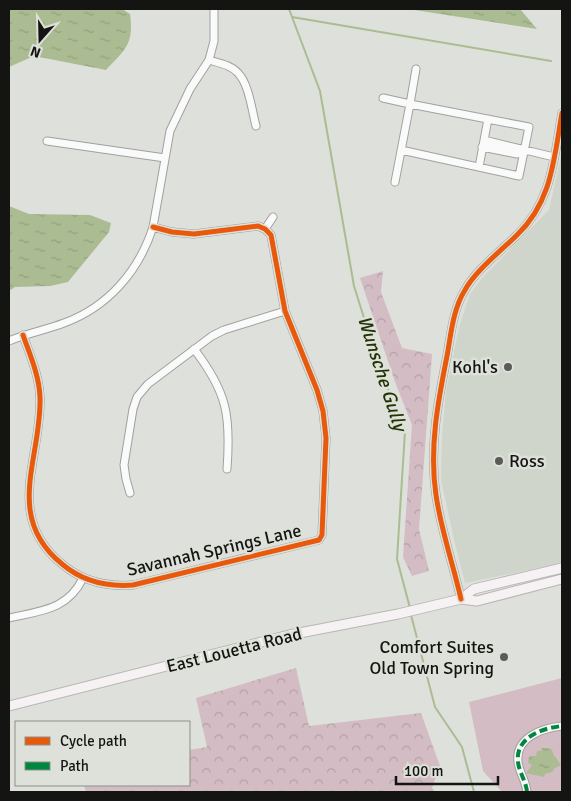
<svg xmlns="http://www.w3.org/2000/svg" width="571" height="801" font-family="Signika,sans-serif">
<defs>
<pattern id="forest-crowns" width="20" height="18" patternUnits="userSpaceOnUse" patternTransform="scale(1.25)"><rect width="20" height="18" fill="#d3bcc3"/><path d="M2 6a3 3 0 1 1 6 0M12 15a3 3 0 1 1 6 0" fill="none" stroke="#b4a1a7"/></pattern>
<pattern id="water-ripples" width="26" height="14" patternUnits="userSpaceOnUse" patternTransform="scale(1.25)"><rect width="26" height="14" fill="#abbc92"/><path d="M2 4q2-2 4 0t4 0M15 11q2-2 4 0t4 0" fill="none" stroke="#92a17d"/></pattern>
</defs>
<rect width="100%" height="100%" fill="#dee0db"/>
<path fill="#d0d5cb" d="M562,152v411l-97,20 -10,-39 -14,-64 1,-44 4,-45 13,-64 11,-33 13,-17 66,-67z"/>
<path fill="url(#forest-crowns)" d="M383,271l-2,21 21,56 30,6 -13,175 10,42 -17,5 -9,-19 9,-132 -17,-43 -35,-104z
M296,668l13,58 112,-13 19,53 -8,22 3,4h-349l-2,-7h105v-35l18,-3 -11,-49z"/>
<path fill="#d3bcc3" d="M562,678v114h-60l-19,-21 -14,-69z"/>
<path fill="url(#water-ripples)" d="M9,9h113l8,5c4,30 -4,35 -24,56l-72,-14 -25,11z
M408,9h112l17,20z
M9,206l20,8 61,1 21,8 -2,9 -41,50 -18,4 -35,1 -6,4z
M542,748h7l3,2 2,6 2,2 5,7 -6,3 -3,4 -7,2 -1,3 -18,-4 6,-8 -4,-2 1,-7h7l1,-5h4z"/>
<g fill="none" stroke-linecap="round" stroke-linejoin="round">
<path stroke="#abbc92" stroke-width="2" d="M289,9l31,82 34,195 26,83 25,62 -8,128 13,49
M292,17l259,44
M411,615l24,92 27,40 12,45"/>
<g stroke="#a0a19e" stroke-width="9">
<path id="minor" d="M209,60c10,3 22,5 29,13 11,11 14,38 18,53
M383,98l27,6 6,-35
M484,140l70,17
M47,141l118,17
M482,147l35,7 8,-4
M479,167l9,-48
M395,182l15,-78 119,23 -10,49 -118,-26
M265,229l8,-12
M23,335c7,20 16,40 17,62 2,61 -37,119 22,167 20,17 45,23 71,21l186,-45 3,-5 4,-97 -3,-27 -6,-21 -32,-79 -14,-76 -6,-6 -7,-3 -64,8 -22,-2 -19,-5
M9,341c18,-8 37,-11 55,-18 44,-16 75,-52 89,-96l17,-96 20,-42 19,-29 5,-19v-32
M194,349c33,43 37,66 33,120
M130,493l-4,-14 -2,-14 9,-56 4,-12 11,-13 64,-48 12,-6 61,-19
M461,599c-8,-35 -20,-69 -25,-104 -7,-47 2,-94 11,-139 4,-22 6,-47 18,-66 10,-19 37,-40 52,-55 35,-33 37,-77 45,-122
M9,618c31,-7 59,-8 74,-40
M527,792c-1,-11 -8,-20 -9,-30 -3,-25 25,-34 44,-36"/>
</g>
<g stroke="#bbb5b5" stroke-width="11">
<path id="major" d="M461,599l13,-10 88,-21
M9,706l280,-71 109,-21 63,-15 16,2 85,-22"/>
</g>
<use href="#minor" stroke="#fafafa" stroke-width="7"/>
<use href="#major" stroke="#f6f2f3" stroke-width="9"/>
<path stroke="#00873e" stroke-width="4" stroke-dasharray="8 4" stroke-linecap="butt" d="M527,792c-1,-11 -8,-20 -9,-30 -3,-25 25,-34 44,-36"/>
<g stroke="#dee1da" stroke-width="8">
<path id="cycleway" d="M23,335c7,20 16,40 17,62 2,61 -37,119 22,167 20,17 45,23 71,21l186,-45 3,-5 4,-97 -3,-27 -6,-21 -32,-79 -14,-76 -6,-6 -7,-3 -64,8 -22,-2 -19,-5
M461,599c-8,-35 -20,-69 -25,-104 -7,-47 2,-94 11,-139 4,-22 6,-47 18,-66 10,-19 37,-40 52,-55 35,-33 37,-77 45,-122"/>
</g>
<use href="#cycleway" stroke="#e8590c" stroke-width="5"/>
</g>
<g fill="#5b5c59" stroke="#dee1da" stroke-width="2">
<circle cx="508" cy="367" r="5"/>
<circle cx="499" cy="461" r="5"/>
<circle cx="504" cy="657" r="5"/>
</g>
<g text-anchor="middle" stroke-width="5" stroke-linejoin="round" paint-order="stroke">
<g font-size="18" fill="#141513" stroke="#dee1da" text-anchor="end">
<text x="498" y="373">Kohl's</text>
<text x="509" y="467" text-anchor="start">Ross</text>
<text x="494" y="653">Comfort Suites<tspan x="494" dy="21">Old Town Spring</tspan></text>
</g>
<g font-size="18" fill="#141513" stroke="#dee1da">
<text transform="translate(214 550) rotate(-13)" y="6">Savannah Springs Lane</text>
<text transform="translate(234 650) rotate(-14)" y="6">East Louetta Road</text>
</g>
<g font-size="19" font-style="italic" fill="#233306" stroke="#dee1da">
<text transform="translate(383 373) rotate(72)" y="7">Wunsche Gully</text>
</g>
</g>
<rect width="571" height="801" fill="none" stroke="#141513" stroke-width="20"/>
<rect x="15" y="721" width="175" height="65" fill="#dee1da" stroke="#8d8f8a"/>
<rect x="25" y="737" width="25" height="8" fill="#e8590c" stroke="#8d8f8a"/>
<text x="60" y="746" font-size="15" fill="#141513">Cycle path</text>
<rect x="25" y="762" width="25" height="8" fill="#00873e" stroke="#8d8f8a"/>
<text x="60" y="771" font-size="15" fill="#141513">Path</text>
<g transform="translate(40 40) rotate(200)" stroke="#dee1da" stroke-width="4" paint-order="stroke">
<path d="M0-4L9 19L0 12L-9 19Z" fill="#141513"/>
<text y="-8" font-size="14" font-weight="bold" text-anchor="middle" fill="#141513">N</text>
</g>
<path d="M396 776v8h102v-8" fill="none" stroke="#141513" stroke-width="2.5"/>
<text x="404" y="776" font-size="15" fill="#141513" stroke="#dee1da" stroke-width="4" paint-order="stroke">100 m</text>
</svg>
